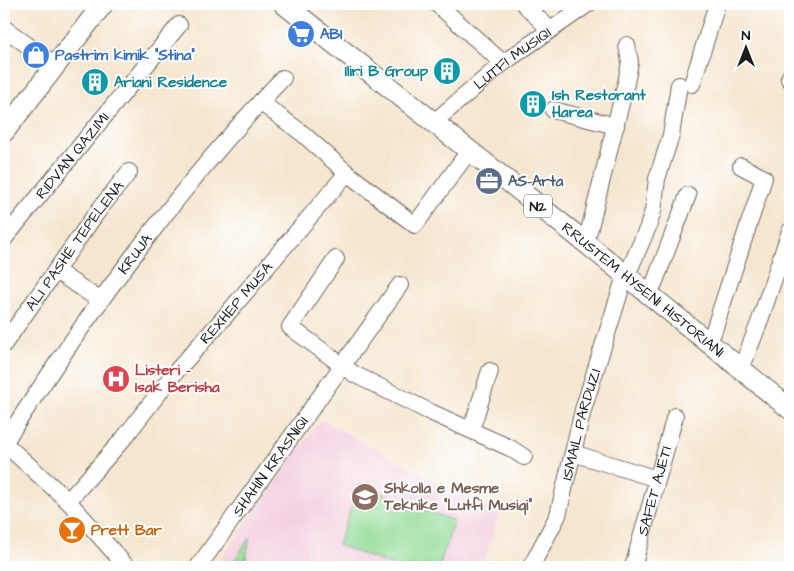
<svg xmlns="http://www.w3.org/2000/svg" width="794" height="571" font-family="'Architects Daughter',sans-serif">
<rect width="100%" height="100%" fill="#fff"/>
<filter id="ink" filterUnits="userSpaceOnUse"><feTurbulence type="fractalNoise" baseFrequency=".02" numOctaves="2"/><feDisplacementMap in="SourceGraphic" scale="10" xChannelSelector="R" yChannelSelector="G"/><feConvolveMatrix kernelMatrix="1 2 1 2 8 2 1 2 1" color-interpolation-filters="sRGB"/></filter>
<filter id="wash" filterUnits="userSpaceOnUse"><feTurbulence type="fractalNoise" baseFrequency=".0096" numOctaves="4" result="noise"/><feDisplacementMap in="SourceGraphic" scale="20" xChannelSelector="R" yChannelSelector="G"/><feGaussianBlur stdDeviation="1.12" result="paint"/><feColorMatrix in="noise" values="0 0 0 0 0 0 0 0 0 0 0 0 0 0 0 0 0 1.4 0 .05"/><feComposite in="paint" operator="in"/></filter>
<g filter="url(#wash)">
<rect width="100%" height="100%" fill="#f5e6cf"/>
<path fill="#f3cfdf" d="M321,419l115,63 63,32 -17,53h-267z"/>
<path fill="#92db96" stroke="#577c59" d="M359,484l95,37 -15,46h-43l-58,-22z
M250,537l-6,30h-14z"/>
</g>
<g filter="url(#ink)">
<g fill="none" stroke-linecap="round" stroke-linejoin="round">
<g stroke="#68635b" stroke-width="18">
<g id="minor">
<path d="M437,4l66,59"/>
<path d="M524,4l26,26"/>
<path d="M4,28l52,38"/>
<path d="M789,79l1,-3"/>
<path d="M692,84l25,-80"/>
<path d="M260,102l42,31 45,40 68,52 54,-74"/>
<path d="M553,110l63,16"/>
<path id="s1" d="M441,116l62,-53 85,-59"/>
<path d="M589,231l37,-148 4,-21 -3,-17"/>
<path id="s2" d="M4,239l175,-214"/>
<path d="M336,259l-46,68 64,47 74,37 82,37 14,9"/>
<path d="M631,266l17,-39 5,-16 4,-32 14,-44 8,-50"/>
<path d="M56,271l45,30"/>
<path d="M654,284l34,-89"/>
<path d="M713,333l51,-155 -23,-12"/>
<path id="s3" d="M4,344l91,-129 34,-43"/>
<path d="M745,359l14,-36 31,-92"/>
<path d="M471,430l19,-59"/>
<path id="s4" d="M4,443c83,-128 173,-255 279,-365"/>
<path d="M4,443l64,58 59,66"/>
<path d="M573,453l84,26"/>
<path id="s5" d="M68,501l56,-63 48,-62 55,-62 120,-141"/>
<path id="s6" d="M198,567l202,-282"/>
<path id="s7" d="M531,567l27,-52 25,-105 42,-134"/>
<path id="s8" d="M633,567l42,-151"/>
</g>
</g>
<g stroke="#68635b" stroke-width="22">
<g id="major">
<path id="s9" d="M284,4l297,235 209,170"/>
<path d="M4,132l99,-128"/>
</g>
</g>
<use href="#minor" stroke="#fff" stroke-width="16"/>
<use href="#major" stroke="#fff" stroke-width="20"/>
</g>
</g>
<defs>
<g id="supermarket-disc" transform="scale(1.4375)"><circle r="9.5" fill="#3f7fe0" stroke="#fff"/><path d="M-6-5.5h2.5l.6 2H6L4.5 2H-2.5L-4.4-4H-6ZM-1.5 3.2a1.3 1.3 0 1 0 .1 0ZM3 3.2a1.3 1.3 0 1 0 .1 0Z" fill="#fff"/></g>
<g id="shop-disc" transform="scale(1.4375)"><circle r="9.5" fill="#3f7fe0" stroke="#fff"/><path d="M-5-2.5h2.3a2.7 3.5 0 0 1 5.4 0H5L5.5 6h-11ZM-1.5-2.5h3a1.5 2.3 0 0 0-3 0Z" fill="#fff"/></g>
<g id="building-disc" transform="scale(1.4375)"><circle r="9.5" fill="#0f9aa8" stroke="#fff"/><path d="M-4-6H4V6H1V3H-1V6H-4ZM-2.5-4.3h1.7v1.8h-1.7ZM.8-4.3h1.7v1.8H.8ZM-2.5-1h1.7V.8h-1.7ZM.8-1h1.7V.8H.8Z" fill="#fff"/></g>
<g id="office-disc" transform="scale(1.4375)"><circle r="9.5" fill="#5c6f8a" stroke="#fff"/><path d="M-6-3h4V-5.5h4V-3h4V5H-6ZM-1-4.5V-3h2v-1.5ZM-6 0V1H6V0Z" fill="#fff"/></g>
<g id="hospital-disc" transform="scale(1.4375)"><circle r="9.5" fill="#e0444e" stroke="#fff"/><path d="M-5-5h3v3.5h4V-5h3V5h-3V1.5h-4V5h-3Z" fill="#fff"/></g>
<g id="school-disc" transform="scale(1.4375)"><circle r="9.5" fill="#8d6e63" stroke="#fff"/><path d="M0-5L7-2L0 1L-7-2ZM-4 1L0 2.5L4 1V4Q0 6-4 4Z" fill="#fff"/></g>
<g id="bar-disc" transform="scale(1.4375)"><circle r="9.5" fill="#e8710a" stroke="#fff"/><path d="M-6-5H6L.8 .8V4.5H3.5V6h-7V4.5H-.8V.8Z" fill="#fff"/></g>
</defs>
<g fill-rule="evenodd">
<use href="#supermarket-disc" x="301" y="34"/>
<use href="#shop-disc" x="36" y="55"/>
<use href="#building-disc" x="447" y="71"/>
<use href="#building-disc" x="95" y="82"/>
<use href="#building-disc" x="533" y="104"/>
<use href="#office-disc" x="489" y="181"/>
<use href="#hospital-disc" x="116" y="379"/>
<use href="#school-disc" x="365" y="497"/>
<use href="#bar-disc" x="72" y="530"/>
</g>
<g text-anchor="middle" stroke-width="4" stroke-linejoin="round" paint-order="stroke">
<rect fill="#fff" stroke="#606060" stroke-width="1" x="524" y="194.5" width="28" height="23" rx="4"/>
<g font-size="14" font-weight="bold" fill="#1c1c1c">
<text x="538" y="211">N2</text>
</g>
<g font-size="15" font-weight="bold" fill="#366cbe" stroke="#fff" text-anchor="start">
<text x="320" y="39">ABI</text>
<text x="55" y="60">Pastrim kimik "Stina"</text>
</g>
<g font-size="15" fill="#1c1c1c" stroke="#fff">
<text dy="5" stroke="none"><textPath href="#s1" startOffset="92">LUTFI MUSIQI</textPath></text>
<text dy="5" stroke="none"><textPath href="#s2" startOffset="108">RIDVAN QAZIMI</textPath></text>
<text dy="5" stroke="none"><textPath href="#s3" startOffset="121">ALI PASHË TEPELENA</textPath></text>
<text dy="5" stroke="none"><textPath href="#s4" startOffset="230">KRUJA</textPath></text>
<text dy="5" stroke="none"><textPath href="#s9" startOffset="459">RRUSTEM HYSENI HISTORIANI</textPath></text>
<text dy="5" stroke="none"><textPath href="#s5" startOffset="260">REXHEP MUSA</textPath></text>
<text dy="5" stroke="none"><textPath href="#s7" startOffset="152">ISMAIL PARDUZI</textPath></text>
<text dy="5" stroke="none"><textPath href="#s6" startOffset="124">SHAHIN KRASNIQI</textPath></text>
<text dy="5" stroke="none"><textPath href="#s8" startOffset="79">SAFET AJETI</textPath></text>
</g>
<g font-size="15" font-weight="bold" fill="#0d838f" stroke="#fff" text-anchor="start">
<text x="428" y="76" text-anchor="end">Iliri B Group</text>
<text x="114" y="87">Ariani Residence</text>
<text x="552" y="100">Ish Restorant<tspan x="552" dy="17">Harea</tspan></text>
</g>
<g font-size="15" font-weight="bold" fill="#4e5e75" stroke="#fff" text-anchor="start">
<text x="508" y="186">AS-Arta</text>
</g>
<g font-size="15" font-weight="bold" fill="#be3a42" stroke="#fff" text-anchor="start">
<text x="135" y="375">Listeri -<tspan x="135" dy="17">Isak Berisha</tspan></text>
</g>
<g font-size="15" font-weight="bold" fill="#785e54" stroke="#fff" text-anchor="start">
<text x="384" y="493">Shkolla e Mesme<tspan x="384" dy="17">Teknike "Lutfi Musiqi"</tspan></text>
</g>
<g font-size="15" font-weight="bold" fill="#c56008" stroke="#fff" text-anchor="start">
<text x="91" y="535">Prett Bar</text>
</g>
</g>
<rect width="794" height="571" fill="none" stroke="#fff" stroke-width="20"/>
<g transform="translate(746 48)" stroke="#ffffff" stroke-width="4" paint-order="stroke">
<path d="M0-4L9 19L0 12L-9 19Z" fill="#1c1c1c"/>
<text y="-8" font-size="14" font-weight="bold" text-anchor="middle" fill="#1c1c1c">N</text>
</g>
</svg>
